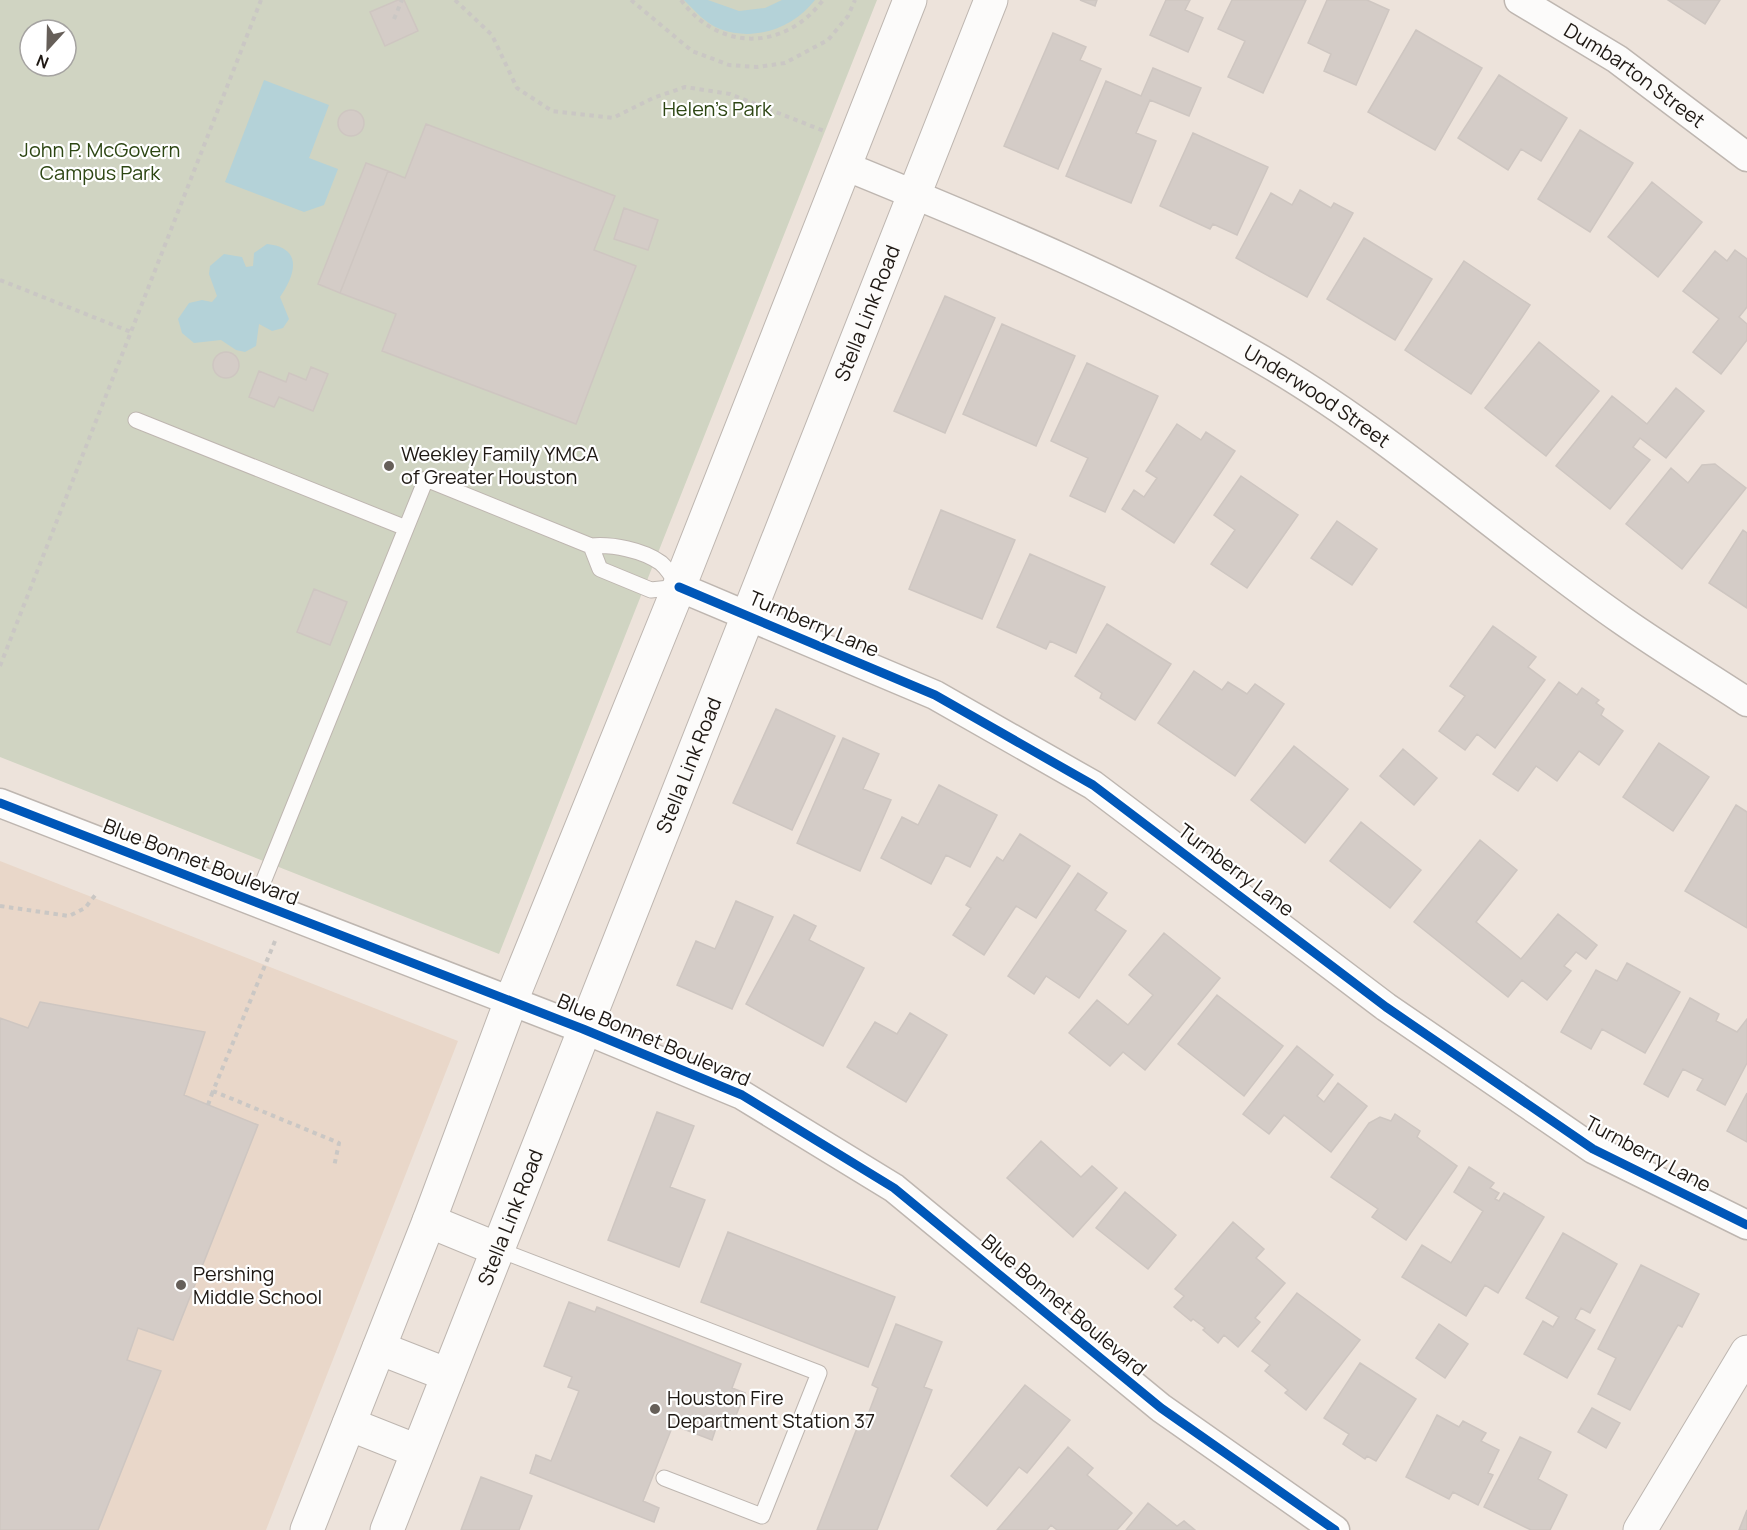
<svg xmlns="http://www.w3.org/2000/svg" width="1747" height="1530" font-family="Manrope,sans-serif">
<rect width="100%" height="100%" fill="#ede3db"/>
<path fill="#e9d7c9" d="M0,861l458,180 -192,489h-266z"/>
<path fill="#d0d4c2" fill-rule="evenodd" d="M0,0h877l-378,954 -499,-197zM30,30h36v36h-36z"/>
<path fill="#b4d2d8" d="M684,0h24l31,11 26,-3 17,-8h33c-22,28 -60,42 -95,29 -14,-5 -26,-19 -36,-29z
M264,80l65,25 -20,53 29,11 -14,36 -20,7 -79,-30z
M267,244c37,4 28,31 13,53l9,22 -6,9 -11,3 -13,-7 -3,22 -11,6 -9,-2 -15,-10 -27,3 -12,-10 -4,-14 11,-16 13,-3 10,2 5,-6 -8,-22 1,-8 14,-12 18,3 4,10 7,-1 1,-13z"/>
<path fill="#d4ccc7" stroke="#cec6c1" stroke-width="1.5" d="M398,0h6l14,31 -33,15 -15,-34z
M1080,0h17l-2,6z
M1166,0h24l-5,10 18,8 -15,34 -38,-17z
M1232,0h74l-43,93 -35,-16 17,-36 -27,-12z
M1327,0h40l22,10 -33,75 -32,-14 7,-17 -23,-11z
M1668,0h52l-15,24z
M1416,30l66,38 -47,82 -67,-38z
M1053,33l33,14 -6,13 21,9 -43,100 -54,-23z
M1153,68l48,20 -12,28 -39,-16 -14,33 20,8 -25,62 -65,-27 40,-95 35,15z
M1499,75l68,43 -26,43 -20,-12 -13,21 -50,-32z
M338 123a13 13 0 1 1 26 0a13 13 0 1 1-26 0Z
M426,124l189,72 -21,54 42,16 -60,158 -194,-73 14,-37 -56,-21 48,-122 17,7z
M1580,130l53,33 -43,69 -52,-33z
M1193,133l75,34 -31,68 -24,-11 -3,5 -50,-23z
M366,163l22,8 -48,122 -22,-9z
M1652,182l50,40 -44,55 -50,-40z
M1300,190l31,18 3,-5 19,10 -46,84 -71,-39 35,-65 21,12z
M624,208l34,12 -10,30 -34,-11z
M1364,238l68,41 -37,61 -68,-41z
M1735,250l12,9v48l-8,10 8,7v16l-26,34 -28,-22 26,-33 -36,-28 32,-40 12,10z
M1464,261l66,44 -59,89 -66,-44z
M945,296l50,22 -50,115 -51,-22z
M1002,324l73,32 -39,90 -73,-32z
M1539,342l60,49 -53,65 -61,-48z
M213 365a13 13 0 1 1 26 0a13 13 0 1 1-26 0Z
M1087,363l71,33 -53,116 -35,-16 18,-38 -37,-17z
M311,367l17,7 -15,37 -34,-14 -5,10 -25,-10 10,-26 27,11 3,-9 17,7z
M1676,388l28,23 -38,47 -26,-20 -7,9 17,13 -40,49 -54,-43 56,-70 35,28z
M1177,424l24,16 5,-8 29,19 -61,92 -52,-34 12,-19 10,7 13,-19 -11,-7z
M1715,464l31,24 -64,81 -56,-45 45,-56 17,15 14,-18z
M1241,476l57,39 -51,73 -36,-24 24,-34 -21,-15z
M941,510l74,30 -33,79 -73,-30z
M1337,521l40,28 -25,36 -41,-27z
M1743,530l4,3v75l-38,-25z
M1030,554l75,33 -29,66 -26,-12 -4,8 -49,-22z
M314,589l33,13 -17,43 -33,-13z
M1107,624l64,40 -36,56 -35,-22 2,-5 -27,-17z
M1493,626l43,31 -8,10 17,13 -50,68 -18,-14 -12,16 -26,-19 26,-35 -15,-10z
M1194,671l28,19 6,-8 19,12 8,-10 29,20 -49,72 -77,-53z
M1559,682l18,13 5,-7 17,12 -3,3 8,6 -3,6 22,16 -24,34 -20,-14 -22,30 -21,-15 -18,25 -25,-17z
M776,709l59,27 -43,94 -59,-27z
M843,738l36,16 -16,35 28,11 -31,71 -63,-28z
M1659,743l50,34 -36,54 -50,-34z
M1294,746l54,43 -43,54 -54,-43z
M1403,749l34,29 -23,27 -34,-29z
M939,785l58,30 -27,52 -24,-12 -15,29 -50,-26 21,-41 16,8z
M1736,805l11,7v116l-62,-37z
M1361,822l60,48 -31,38 -60,-47z
M1020,834l50,32 -34,52 -20,-12 -32,49 -31,-20 18,-27 -5,-3 31,-48 6,4z
M1480,840l37,30 -41,52 45,37 37,-45 39,31 -11,14 -10,-7 -12,14 7,5 -24,29 -25,-20 -14,17 -94,-75z
M1078,873l29,20 -12,17 31,21 -47,67 -33,-22 -12,18 -26,-18z
M736,901l37,16 -41,92 -55,-24 19,-44 19,8z
M794,915l22,11 -7,14 55,28 -41,78 -77,-42z
M1164,933l56,45 -75,92 -22,-18 -13,14 -41,-33 28,-33 31,25 25,-30 -24,-20z
M1627,963l53,29 -35,61 -43,-24 -11,20 -30,-17 35,-62 21,11z
M1217,995l66,51 -39,50 -66,-52z
M1690,998l29,16 -3,7 21,11 10,-13v44l-22,42 -28,-15 6,-11 -20,-10 -15,28 -24,-13z
M40,1002l165,30 -21,63 74,30 -85,215 -35,-12 -11,32 34,11 -63,159h-98v-512l28,10z
M910,1013l37,22 -41,67 -59,-35 28,-45 22,12z
M1297,1046l36,29 -16,21 7,6 14,-19 29,23 -36,46 -47,-37 -15,19 -26,-20z
M1747,1093v49l-20,-11z
M657,1112l37,14 -24,61 35,13 -26,67 -71,-27z
M1395,1114l25,17 -3,6 40,29 -51,74 -34,-23 6,-8 -47,-32 38,-54 11,-6 11,4z
M1041,1141l40,36 11,-11 25,22 -44,49 -66,-59z
M1469,1167l25,16 -4,5 9,5 -4,6 4,2 5,-8 40,24 -46,76 -13,-8 -19,31 -64,-39 20,-32 29,18 32,-52 -29,-19z
M1125,1192l51,43 -28,34 -52,-41z
M1233,1222l31,27 -8,9 29,25 -30,35 5,4 -22,25 -14,-12 -6,8 -15,-13 2,-2 -12,-9 -2,2 -17,-14 10,-11 -9,-7z
M728,1232l167,65 -27,70 -167,-65z
M1563,1233l54,31 -27,49 -9,-5 -6,11 20,11 -28,48 -43,-24 19,-33 10,6 6,-10 -33,-19z
M1641,1265l58,29 -17,33 -4,-2 -48,85 -32,-16 18,-36 -18,-9z
M1297,1293l63,47 -54,70 -21,-17 3,-3 -23,-19 5,-6 -18,-14z
M569,1302l26,10 2,-5 144,57 -9,24 13,5 -15,37 -13,-5 -5,15 -39,-15 -30,76 16,7 -5,14 -124,-49 6,-18 15,6 28,-70 -11,-4 4,-10 -28,-11z
M896,1324l46,18 -18,45 8,3 -55,140h-60l44,-112 5,2 12,-32 -6,-3z
M1439,1324l29,20 -23,34 -29,-20z
M1360,1363l56,36 -40,62 -9,-5 -2,3 -22,-15 6,-10 -25,-16z
M1025,1385l45,35 -43,53 -8,-6 -32,39 -36,-30z
M1592,1408l28,15 -14,25 -28,-16z
M1437,1415l22,12 4,-6 23,12 -5,8 18,9 -11,23 5,2 -15,30 -25,-13 -4,7 -43,-22z
M1520,1437l31,15 -13,27 29,16 -17,35h-19l-47,-23z
M1068,1447l25,21 -6,7 45,38 -15,17h-60l-6,-5 -4,5h-50z
M481,1477l51,19 -13,34h-58z
M1148,1503l29,23 7,-5 11,9h-69z
M1747,1510v20h-8z"/>
<g fill="none" stroke-linecap="round" stroke-linejoin="round">
<g stroke="#beb6b0" stroke-width="17">
<path id="service" d="M136,420l270,108
M255,902l171,-423 165,67c21,-2 52,4 70,17 7,6 13,16 18,24l-28,3 -51,-21 -9,-23
M497,1249l322,124 -57,143 -98,-38"/>
</g>
<g stroke="#beb6b0" stroke-width="31">
<g id="minor">
<path id="s1" d="M1519,0l98,59 130,98"/>
<path id="s2" d="M845,166c147,60 294,120 431,202 122,73 230,172 347,253 40,28 83,54 124,81"/>
<path d="M679,587l256,108 158,90 293,222 207,142 154,76"/>
<path d="M0,803l583,226 159,66 152,93 267,220 174,122"/>
</g>
</g>
<g stroke="#beb6b0" stroke-width="35">
<path id="tertiary" d="M1640,1530l107,-178"/>
</g>
<g stroke="#beb6b0" stroke-width="35">
<g id="secondary">
<path d="M429,1221l68,28"/>
<path d="M379,1348l69,27"/>
<path d="M349,1424l68,27"/>
<path d="M307,1530l122,-309 82,-220 168,-414 231,-587"/>
<path id="s3" d="M387,1530l604,-1530"/>
</g>
</g>
<path stroke="#cac7c4" stroke-width="4" stroke-dasharray="4.5 4.5" stroke-linecap="butt" d="M455,0l37,35 25,53 35,23 61,7 40,-20 32,-11 45,7 94,37
M631,0l61,51 37,14 28,2 28,-4 43,-23 20,-24 7,-16
M681,0c38,52 104,51 142,0
M394,19l8,-19
M0,280l131,52
M0,666l261,-666
M0,906l69,10 16,-8 12,-15
M275,941l-62,150 126,52 -5,24
M208,1105l5,-14"/>
<use href="#service" stroke="#fcfbfa" stroke-width="15"/>
<use href="#minor" stroke="#fcfbfa" stroke-width="28"/>
<use href="#tertiary" stroke="#fcfbfa" stroke-width="33"/>
<use href="#secondary" stroke="#fcfbfa" stroke-width="33"/>
<g stroke="#fff" stroke-width="13">
<path id="cycleway" d="M679,587l256,108 158,90 293,222 207,142 154,76
M0,803l583,226 159,66 152,93 267,220 174,122"/>
</g>
<use href="#cycleway" stroke="#0057b8" stroke-width="9"/>
</g>
<g fill="#665f59" stroke="#fff" stroke-width="2">
<circle cx="389" cy="466" r="6"/>
<circle cx="181" cy="1285" r="6"/>
<circle cx="655" cy="1409" r="6"/>
</g>
<g text-anchor="middle" stroke-width="4.5" stroke-linejoin="round" paint-order="stroke">
<g font-size="20" fill="#1e1813" stroke="#fff">
<text dy="7" stroke="none"><textPath href="#s1" startOffset="138">Dumbarton Street</textPath></text>
<text dy="7" stroke="none"><textPath href="#s3" startOffset="1308">Stella Link Road</textPath></text>
<text dy="7" stroke="none"><textPath href="#s2" startOffset="526">Underwood Street</textPath></text>
<text transform="translate(814 624) rotate(23)" y="7">Turnberry Lane</text>
<text dy="7" stroke="none"><textPath href="#s3" startOffset="822">Stella Link Road</textPath></text>
<text transform="translate(201 862) rotate(21)" y="7">Blue Bonnet Boulevard</text>
<text transform="translate(1236 870) rotate(37)" y="7">Turnberry Lane</text>
<text transform="translate(654 1040) rotate(23)" y="7">Blue Bonnet Boulevard</text>
<text transform="translate(1648 1154) rotate(28)" y="7">Turnberry Lane</text>
<text dy="7" stroke="none"><textPath href="#s3" startOffset="336">Stella Link Road</textPath></text>
<text transform="translate(1064 1305) rotate(40)" y="7">Blue Bonnet Boulevard</text>
</g>
<g font-size="20" fill="#2d4613" stroke="#fff">
<text x="717" y="116">Helen's Park</text>
<text x="100" y="157">John P. McGovern<tspan x="100" dy="23">Campus Park</tspan></text>
</g>
<g font-size="20" fill="#1e1813" stroke="#fff" text-anchor="start">
<text x="401" y="461">Weekley Family YMCA<tspan x="401" dy="23">of Greater Houston</tspan></text>
<text x="193" y="1281">Pershing<tspan x="193" dy="23">Middle School</tspan></text>
<text x="667" y="1405">Houston Fire<tspan x="667" dy="23">Department Station 37</tspan></text>
</g>
</g>
<g transform="translate(48 48) rotate(202)"><circle r="28" fill="#ffffff" stroke="#a5a3a1" stroke-width="1.5"/>
<path d="M0-4.5L10 22L0 15L-10 22Z" fill="#665f59"/>
<text y="-9" font-size="16" font-weight="bold" text-anchor="middle" fill="#1e1813">N</text>
</g>
</svg>
